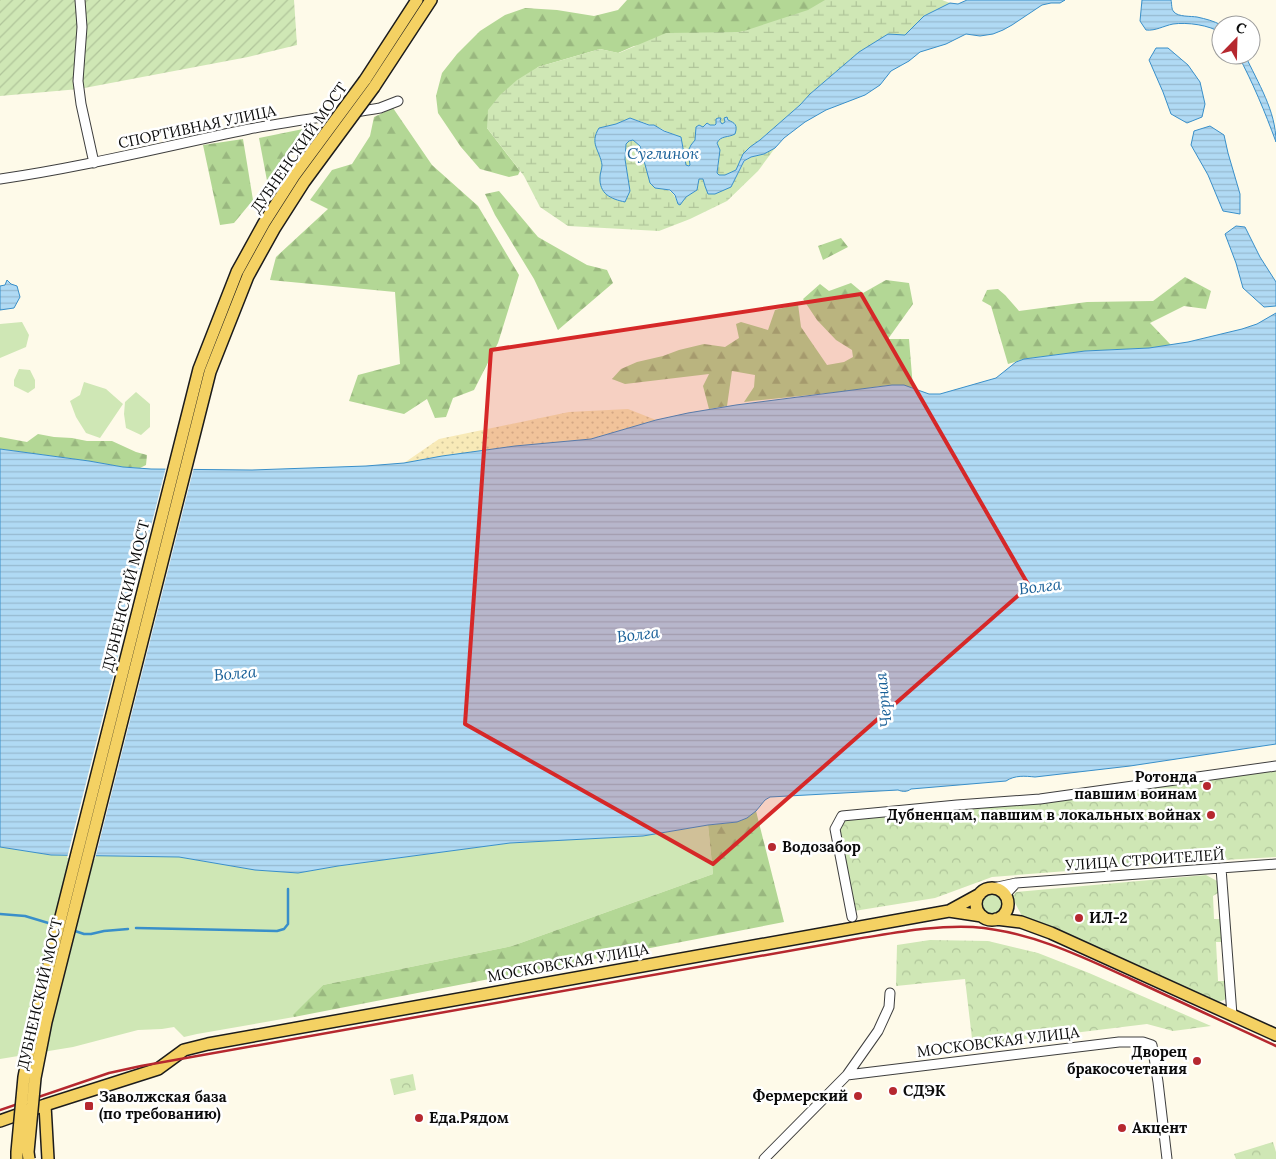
<svg xmlns="http://www.w3.org/2000/svg" width="1276" height="1159" font-family="Lora,serif">
<defs>
<pattern id="forest-firs" width="22" height="20" patternUnits="userSpaceOnUse" patternTransform="scale(1.25)"><rect width="22" height="20" fill="#b3d795"/><path d="M5 1l3.5 6h-7zM16 11l3.5 6h-7z" fill="#99b77f"/></pattern>
<pattern id="wetland-marsh" width="20" height="14" patternUnits="userSpaceOnUse" patternTransform="scale(1.25)"><rect width="20" height="14" fill="#cfe7b5"/><path d="M1 5h8M5 5V1M11 12h8M15 12V8" fill="none" stroke="#b0c59a"/></pattern>
<pattern id="sand-dots" width="8" height="8" patternUnits="userSpaceOnUse" patternTransform="scale(1.25)"><rect width="8" height="8" fill="#f8eab7"/><path d="M2 2h.1M6 6h.1" fill="none" stroke="#d3c79c" stroke-width="1.8" stroke-linecap="round"/></pattern>
<pattern id="park-crowns" width="20" height="18" patternUnits="userSpaceOnUse" patternTransform="scale(1.25)"><rect width="20" height="18" fill="#cfe7b5"/><path d="M2 6a3 3 0 1 1 6 0M12 15a3 3 0 1 1 6 0" fill="none" stroke="#b0c59a"/></pattern>
<pattern id="garden-furrows" width="10" height="10" patternUnits="userSpaceOnUse" patternTransform="scale(1.25)"><rect width="10" height="10" fill="#cfe7b5"/><path d="M-1 1l2-2M0 10L10 0M9 11l2-2" fill="none" stroke="#b0c59a"/></pattern>
<pattern id="water-rules" width="6" height="5" patternUnits="userSpaceOnUse" patternTransform="scale(1.25)"><rect width="6" height="5" fill="#b0daf4"/><path d="M0 2.5h6" fill="none" stroke="#96bad0"/></pattern>
</defs>
<rect width="100%" height="100%" fill="#fefae9"/>
<path fill="#cfe7b5" d="M22,322l7,13 -3,12 -26,11v-34z
M19,369l11,1 5,10v8l-7,5 -14,-7v-6z
M84,382l22,7 17,15 -23,34 -14,-5 -10,-16 -6,-16 10,-6z
M136,392l14,12v23l-9,8 -15,-7 -2,-14 1,-12z
M708,825l5,49 -201,72 -189,39 -29,30v2l-97,17 -13,3 -10,-10 -12,2 -24,1 -65,17 -73,12v-212l51,8 128,2 76,13 43,3 40,-7 172,-23 133,-7z
M981 904a11 11 0 1 1 22 0a11 11 0 1 1-22 0Z"/>
<path fill="url(#forest-firs)" d="M627,0h316l-17,7 -292,39 -16,7 -18,-4 -62,18 -51,61 33,43 -2,4 -9,2 -29,-8 -19,-22 -23,-34 -2,-17 6,-23 15,-19 23,-23 25,-16 20,-7 32,2 37,6 24,-6z
M393,108l39,57 46,41 41,69 -21,68 -24,47 -21,8 -7,19 -11,1 -8,-19 -23,15 -55,-13 9,-26 42,-11 -5,-72 -125,-12 6,-23 52,-48 -18,-9 22,-30 20,-6 18,-28 4,-19z
M308,128l-40,58 -9,-48z
M243,139l10,61 -19,23 -14,2 -17,-80z
M499,191l39,46 49,28 20,5 6,13 -55,47 -24,-51 -39,-64 -10,-21z
M841,238l7,9 -25,13 -5,-14z
M1185,277l26,14 -5,18 -22,-3 -34,17 21,22 -22,3 -64,3 -61,8 -16,5 -17,-58 -9,-5 5,-11 11,-1 7,6 14,16 68,-9 66,-1z
M886,280l23,3 4,21 -25,35h21l4,49c-21,-7 -44,1 -65,3 -35,4 -69,7 -104,11l10,-15 1,-12 -23,-4 -5,35 -18,3 -6,-23 6,-12 -84,10 -13,-5 9,-10 16,-7 26,-6 16,-6 25,-6 21,3 14,-9 -3,-14 5,-2 27,8 7,-20 23,-6 3,23 26,38 17,-3 9,-5 -1,-7 -16,-10 -19,-20 -14,-21 17,-15 9,7 22,-8 12,10z
M38,434l16,3 18,1 15,3h25l24,11 11,3 -1,10 -6,3 -17,-1 -34,-6 -89,-12v-12l27,5z
M756,811l28,111 -490,95 -1,-2 30,-30 189,-39 201,-72 -5,-49 29,-3 10,-4z"/>
<path fill="url(#wetland-marsh)" d="M825,0h117l8,3 -26,13 -19,19 -17,-1 -29,18 -49,42 -10,11 -40,35 -10,7 -7,7 -7,16 -11,5h-6l-2,-2c1,-5 2,-11 2,-16 1,-14 -9,-19 13,-21l-2,-15 -2,-1 -6,4 -2,-3c-5,4 -8,6 -13,2l-4,4h-7l-1,13 -4,5 -3,6 2,14 -1,1 -3,-1c-1,-7 -3,-25 -7,-28 -6,-4 -13,-5 -19,-9l-30,-10 -14,6 -17,4 3,38 -2,12 25,24 5,-11 -5,-32 1,-16 7,-3 7,6 15,42c14,1 18,2 23,16l8,-7 11,-7 2,-11h4l2,7 26,1 13,-25 7,-5 13,-3 11,-6 -17,23 -31,30 -37,18 -31,12 -91,-5 -28,-19 -16,-31 -37,-48 1,-18 12,-15 17,-15 21,-13 62,-18 19,4 47,-20 75,-1 67,-22z"/>
<path fill="url(#sand-dots)" d="M628,409l28,11 -65,19 -76,7 -111,17 35,-24 130,-27z"/>
<path fill="url(#park-crowns)" d="M1276,768v89l-107,6 -177,14 -57,21 -81,13 -16,-81 7,-10z
M1206,875l11,6 1,12 -5,3 1,23h6l2,23h-6l2,39h6l2,18 -7,3 -167,-74 -29,-10 -11,-21 4,-5z
M930,940l58,1 50,12 51,20 122,53 -38,5 -26,-7 -172,21 -2,2 -8,-68 -69,7 1,-41z
M413,1074l3,16 -22,5 -4,-16z
M1273,1142l3,10v7h-40l-2,-5z"/>
<path fill="url(#garden-furrows)" d="M0,0h294l3,45 -49,12 -169,32 -79,7z"/>
<path fill="url(#water-rules)" stroke="#398fc9" d="M967,0h98l-5,3h-9l-9,2 -30,20 -9,5 -10,4 -13,2 -14,-2 -20,10 -26,8 -11,9 -18,10 -11,14 -15,10 -39,15 -21,12 -21,16 -9,10 -11,6 -13,3 -7,4 -13,26 -16,7h-7l-3,-8 -2,-7h-4l-2,11 -11,7 -6,8 -2,-1 -3,-9 -5,-5 -15,-2 -5,-5 -10,-37 -7,-6 -4,1 -3,3 -1,15 5,32 -5,11c-14,-3 -26,-8 -25,-25 0,-4 2,-8 2,-12 -2,-15 -13,-21 -3,-37l17,-4 14,-6 19,7h5l10,6 17,6 5,28 3,1 1,-1 -2,-14 3,-6 4,-5 1,-13 3,-2 4,2 4,-4 3,2h5l1,-1v-5l2,-1h3l-1,3 2,3 3,-2 -1,-4 3,-1 1,3c7,3 10,5 7,14 -7,4 -14,1 -18,9l3,7 -3,23 2,2h6l11,-5 7,-16 7,-7 10,-7 40,-35 10,-11 49,-42 29,-18 17,1 19,-19 26,-13 8,1z
M1142,0h29c1,4 0,9 3,12 4,5 17,4 23,5 9,2 17,4 24,8v8c-11,-8 -34,-11 -48,-9 -10,2 -17,7 -27,6l-6,-9z
M1156,48h12l20,17 12,17 5,22 -3,13 -15,6 -16,-9 -8,-22 -14,-32z
M1238,55h7c13,28 31,56 31,87 -11,-30 -23,-59 -38,-87z
M1210,126l14,9 4,18 12,41v20l-17,-3 -15,-36 -17,-30 3,-14z
M1236,226l9,1 15,30 16,25v24l-12,1 -21,-19 -7,-25 -11,-29z
M7,280l4,4 6,2 3,11 -6,11 -14,2v-24l5,-1z
M1276,313v431l-146,22 -95,11c-10,-1 -20,-2 -29,4l-95,8c-4,3 -8,3 -13,1l-128,7 -5,3 -9,11 -9,7 -10,4 -29,3 -65,11 -133,7 -172,23 -40,7 -43,-3 -76,-13 -128,-2 -51,-8v-398l89,12 34,6 28,2 101,1 114,-4 38,-3 38,-7 73,-10 76,-7 65,-19 32,-7 48,-8 156,-20h12l25,9h11l56,-16 20,-16 8,-3 61,-8 64,-3 39,-6 54,-13 15,-5z"/>
<path fill="#fefae9" d="M166,467h28l-99,392 -28,-1z"/>
<g fill="none" stroke-linecap="round" stroke-linejoin="round">
<path stroke="#398fc9" stroke-width="2.5" d="M0,914l25,2 30,9
M136,928l141,3 7,-2 4,-5v-35
M72,930l12,4h7l13,-3 24,-2"/>
<g stroke="#3e3e3e" stroke-width="11">
<path id="minor" d="M80,0l2,27 -4,54 3,23 13,59
M0,179c84,-12 166,-33 249,-50 44,-8 88,-14 131,-21l18,-7
M1221,868l11,147
M993,888l23,-5 260,-19
M1005,895l11,-12
M852,917l-17,-88 7,-13 115,-11 83,-6 236,-33
M847,1075l272,-33h24l9,3 6,37 9,77
M764,1159l83,-84 31,-44 11,-24 1,-14"/>
</g>
<g stroke="#1c1c1c" stroke-width="14">
<path id="major" d="M365,80l52,-80
M374,87l57,-87
M976 904a16 16 0 1 1 32 0a16 16 0 1 1-32 0Z
M949,911l31,-17
M996,919l25,3 30,11 225,102
M45,1105l3,54
M0,1121l45,-16 113,-36 26,-19 24,-6 741,-133 33,5"/>
</g>
<use href="#minor" stroke="#fff" stroke-width="9"/>
<use href="#major" stroke="#f4d163" stroke-width="11"/>
<path stroke="#b6282f" stroke-width="2.5" d="M0,1110l109,-37 32,-7 715,-127c39,-6 78,-14 117,-12 56,4 108,29 158,52 48,22 97,45 145,67"/>
<g stroke="#1c1c1c" stroke-width="14" stroke-linecap="butt">
<path id="major-bridge" d="M17,1159v-7l7,-75 11,-57 164,-651 38,-97 27,-49 30,-47 71,-96
M29,1159l-1,-7 7,-74 11,-56 164,-650 38,-96 26,-47 30,-47 70,-95"/>
</g>
<use href="#major-bridge" stroke="#f4d163" stroke-width="11"/>
</g>
<path fill="#d62828" fill-opacity="0.2" stroke="#d62828" stroke-width="4" stroke-linejoin="round" d="M861,294l168,292 -316,278 -248,-140 26,-374z"/>
<g fill="#b6282f" stroke="#fff" stroke-width="2">
<circle cx="1207" cy="786" r="5"/>
<circle cx="1211" cy="815" r="5"/>
<circle cx="772" cy="847" r="5"/>
<circle cx="1079" cy="918" r="5"/>
<circle cx="1197" cy="1061" r="5"/>
<circle cx="893" cy="1091" r="5"/>
<circle cx="858" cy="1096" r="5"/>
<rect x="84" y="1101" width="10" height="10" rx="2.5"/>
<circle cx="419" cy="1118" r="5"/>
<circle cx="1122" cy="1128" r="5"/>
</g>
<g text-anchor="middle" stroke-width="5" stroke-linejoin="round" paint-order="stroke">
<g font-size="15" fill="#0b0b0b" stroke="#fff">
<text transform="translate(197 127) rotate(-12)" y="5">СПОРТИВНАЯ УЛИЦА</text>
<text transform="translate(299 148) rotate(-55)" y="5">ДУБНЕНСКИЙ МОСТ</text>
<text transform="translate(126 596) rotate(-76)" y="5">ДУБНЕНСКИЙ МОСТ</text>
<text transform="translate(1145 860) rotate(-4)" y="5">УЛИЦА СТРОИТЕЛЕЙ</text>
<text transform="translate(568 963) rotate(-10)" y="5">МОСКОВСКАЯ УЛИЦА</text>
<text transform="translate(40 994) rotate(-77)" y="5">ДУБНЕНСКИЙ МОСТ</text>
<text transform="translate(998 1042) rotate(-7)" y="5">МОСКОВСКАЯ УЛИЦА</text>
</g>
<g font-size="15" font-weight="bold" fill="#0b0b0b" stroke="#fff" text-anchor="start">
<text x="1197" y="782" text-anchor="end">Ротонда<tspan x="1197" dy="17">павшим воинам</tspan></text>
<text x="1201" y="820" text-anchor="end">Дубненцам, павшим в локальных войнах</text>
<text x="782" y="852">Водозабор</text>
<text x="1089" y="923">ИЛ-2</text>
<text x="1187" y="1057" text-anchor="end">Дворец<tspan x="1187" dy="17">бракосочетания</tspan></text>
<text x="903" y="1096">СДЭК</text>
<text x="848" y="1101" text-anchor="end">Фермерский</text>
<text x="99" y="1102">Заволжская база<tspan x="99" dy="17">(по требованию)</tspan></text>
<text x="429" y="1123">Еда.Рядом</text>
<text x="1132" y="1133">Акцент</text>
</g>
<g font-size="16" font-style="italic" fill="#196098" stroke="#fff">
<text x="663" y="159">Суглинок</text>
<text transform="translate(1040 586) rotate(-7)" y="6">Волга</text>
<text transform="translate(638 634) rotate(-7)" y="6">Волга</text>
<text transform="translate(235 673) rotate(-5)" y="6">Волга</text>
<text transform="translate(883 700) rotate(-96)" y="6">Черная</text>
</g>
</g>
<g transform="translate(1236 40) rotate(23)"><circle r="24" fill="#ffffff" stroke="#9d9d9d"/>
<path d="M0-4L9 19L0 12L-9 19Z" fill="#b6282f"/>
<text y="-8" font-size="14" font-weight="bold" text-anchor="middle" fill="#0b0b0b">С</text>
</g>
</svg>
